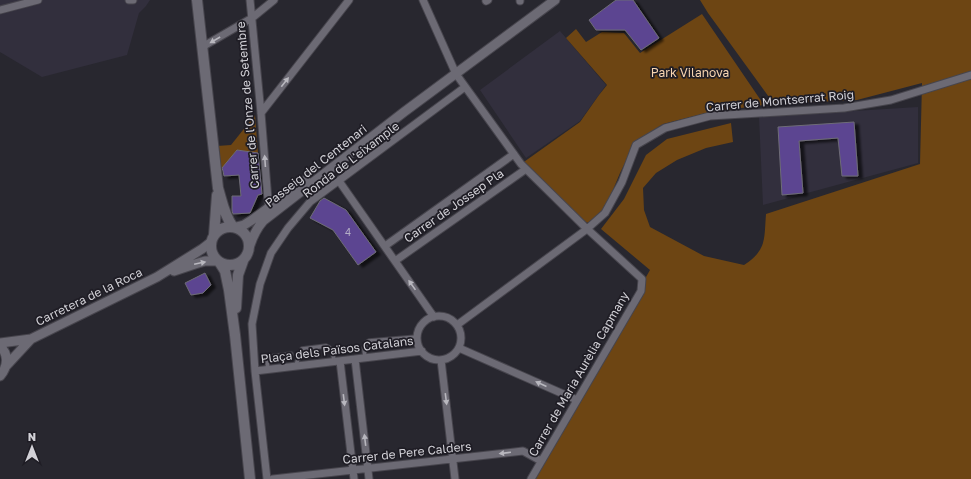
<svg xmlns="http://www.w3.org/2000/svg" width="971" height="479" font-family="'Golos Text',sans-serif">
<defs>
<filter id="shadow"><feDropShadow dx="4.5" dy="2.5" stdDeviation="1" flood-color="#0009"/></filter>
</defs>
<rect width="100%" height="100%" fill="#28272f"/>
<path fill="#322f3d" d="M0,0h150l-4,6 -7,7 -12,42 -85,22 -42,-25z
M560,31l46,54 -26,36 -54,37 -46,-68z
M918,107v56l-155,42 -4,-88z"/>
<path fill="#6d4513" d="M700,0h271v479h-440l119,-209 -49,-41 23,-30 22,-44 21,-16 64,-16 2,19 -27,6 -29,12 -21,13 -13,15 1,22 6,17 54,29 40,9c23,-15 20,-26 22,-51l154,-50 2,-81 -65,17 -83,4 -66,-91z
M702,14l62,91 -54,7 -47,12 -27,17 -16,32 -15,36 -15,14 -11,-2 -58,-57 59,-42 19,-27 8,-10 -41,-47 10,-9 10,13 16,-10 22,1 16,20z
M255,115l3,38 -21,-3 -18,22 -2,-26 14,-1z"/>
<path fill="#5b4491" stroke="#6e6c76" filter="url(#shadow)" d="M616,0h17l26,38 -18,12 -16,-20h-29l-7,-10z
M854,122l4,54h-16l-4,-38 -39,3 4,52 -21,2 -4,-68z
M237,150l21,3 4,41 -4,1 -8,18 -17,1 -1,-3v-15h9l-2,-21 -15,1 -1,-5 -1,-3z
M324,198l22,12 30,42 -18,13 -25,-35 -23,-12 10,-17z
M205,273l6,12 -8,8 -12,2 -6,-12z"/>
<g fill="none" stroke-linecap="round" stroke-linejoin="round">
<g stroke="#47454d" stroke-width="5.5">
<path id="service" d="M365,358l-1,-10 2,-5 3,-2 48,-4
M296,365l4,-12 2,-4 24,-3c8,3 7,9 8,16
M268,370l-1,-9 2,-4 22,-3"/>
</g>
<g stroke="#47454d" stroke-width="9">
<path id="minor" d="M129,0h4
M250,0l11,113 7,87 1,7
M423,0l33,74 65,90 63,62 58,53 -1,12 -110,188
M520,0v1
M486,1l2,-1
M0,10l38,-10
M202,47l50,-29 22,-18
M261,113l88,-113
M339,181l95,136
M385,246l129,-92
M395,261l131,-92
M417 338a22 22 0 1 1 44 0a22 22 0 1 1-44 0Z
M457,325l130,-96 18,-16 17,-31 14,-37 29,-17 45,-12 134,-8 47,-8 80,-25
M459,348l118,52
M355,359l14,120
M441,360l14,119
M340,361l14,118
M255,371l167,-20
M267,479l-12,-108 -3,-47 8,-40 11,-31 17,-25 22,-26 155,-115
M273,479l250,-28 18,10"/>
</g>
<g stroke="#47454d" stroke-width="11">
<path id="tertiary" d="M236,227l8,-2 8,-5 54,-40
M250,245c3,-9 7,-17 13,-24l141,-109 151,-112
M174,271l21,-7 10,-3h12
M0,343l31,-4 126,-62 45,-28 9,-7
M0,346c9,8 8,21 0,30
M6,366l25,-27"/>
</g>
<g stroke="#47454d" stroke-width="12">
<path id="secondary" d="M197,0l21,188c4,13 6,27 15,39
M211 246a19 19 0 1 1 38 0a19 19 0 1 1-38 0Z
M214,235l3,-40
M220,263l5,8 4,19 6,45 15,144
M236,308l2,-33 5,-14"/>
</g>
<use href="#service" stroke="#6c6a74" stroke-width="3.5"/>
<use href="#minor" stroke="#6c6a74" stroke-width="7"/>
<use href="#tertiary" stroke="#6c6a74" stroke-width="9"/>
<use href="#secondary" stroke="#6c6a74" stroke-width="10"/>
</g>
<defs><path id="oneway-solid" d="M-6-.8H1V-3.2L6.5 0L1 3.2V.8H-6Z"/></defs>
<g fill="#b8b7be">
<use href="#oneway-solid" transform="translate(215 40) rotate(150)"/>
<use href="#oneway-solid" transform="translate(285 82) rotate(-52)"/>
<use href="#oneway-solid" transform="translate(265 161) rotate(-94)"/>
<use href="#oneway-solid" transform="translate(200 263) rotate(-12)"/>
<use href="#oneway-solid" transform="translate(412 285) rotate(-125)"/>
<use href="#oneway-solid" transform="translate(541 384) rotate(-156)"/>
<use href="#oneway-solid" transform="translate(446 399) rotate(83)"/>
<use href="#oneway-solid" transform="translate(344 400) rotate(83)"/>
<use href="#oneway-solid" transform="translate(365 440) rotate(-97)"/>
<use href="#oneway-solid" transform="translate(505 453) rotate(173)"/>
</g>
<g text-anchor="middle" stroke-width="3.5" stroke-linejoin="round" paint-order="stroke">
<g font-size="10" fill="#b4aec6">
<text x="348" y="236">4</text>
</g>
<g font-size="12" fill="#f8d5b1" stroke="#1f1d25">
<text x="690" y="77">Park Vilanova</text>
</g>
<g font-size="12" fill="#d2d1d7" stroke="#1f1d25">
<text transform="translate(780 101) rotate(-5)" y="4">Carrer de Montserrat Roig</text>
<text transform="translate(248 105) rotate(-95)" y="4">Carrer de l'Onze de Setembre</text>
<text transform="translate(351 160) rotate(-37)" y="4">Ronda de L'eixample</text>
<text transform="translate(316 166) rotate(-38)" y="4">Passeig del Centenari</text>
<text transform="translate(454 206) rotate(-35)" y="4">Carrer de Jossep Pla</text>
<text transform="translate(89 297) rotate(-26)" y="4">Carretera de la Roca</text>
<text transform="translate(337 350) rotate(-7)" y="4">Plaça dels Països Catalans</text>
<text transform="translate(579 374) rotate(-60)" y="4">Carrer de Maria Aurèlia Capmany</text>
<text transform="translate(407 453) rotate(-6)" y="4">Carrer de Pere Calders</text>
</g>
</g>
<g transform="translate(32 447)" stroke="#1f1d25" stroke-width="3" paint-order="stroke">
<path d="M0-3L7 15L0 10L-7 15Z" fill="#d2d1d7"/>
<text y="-6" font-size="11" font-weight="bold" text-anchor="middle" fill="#d2d1d7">N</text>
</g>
</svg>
